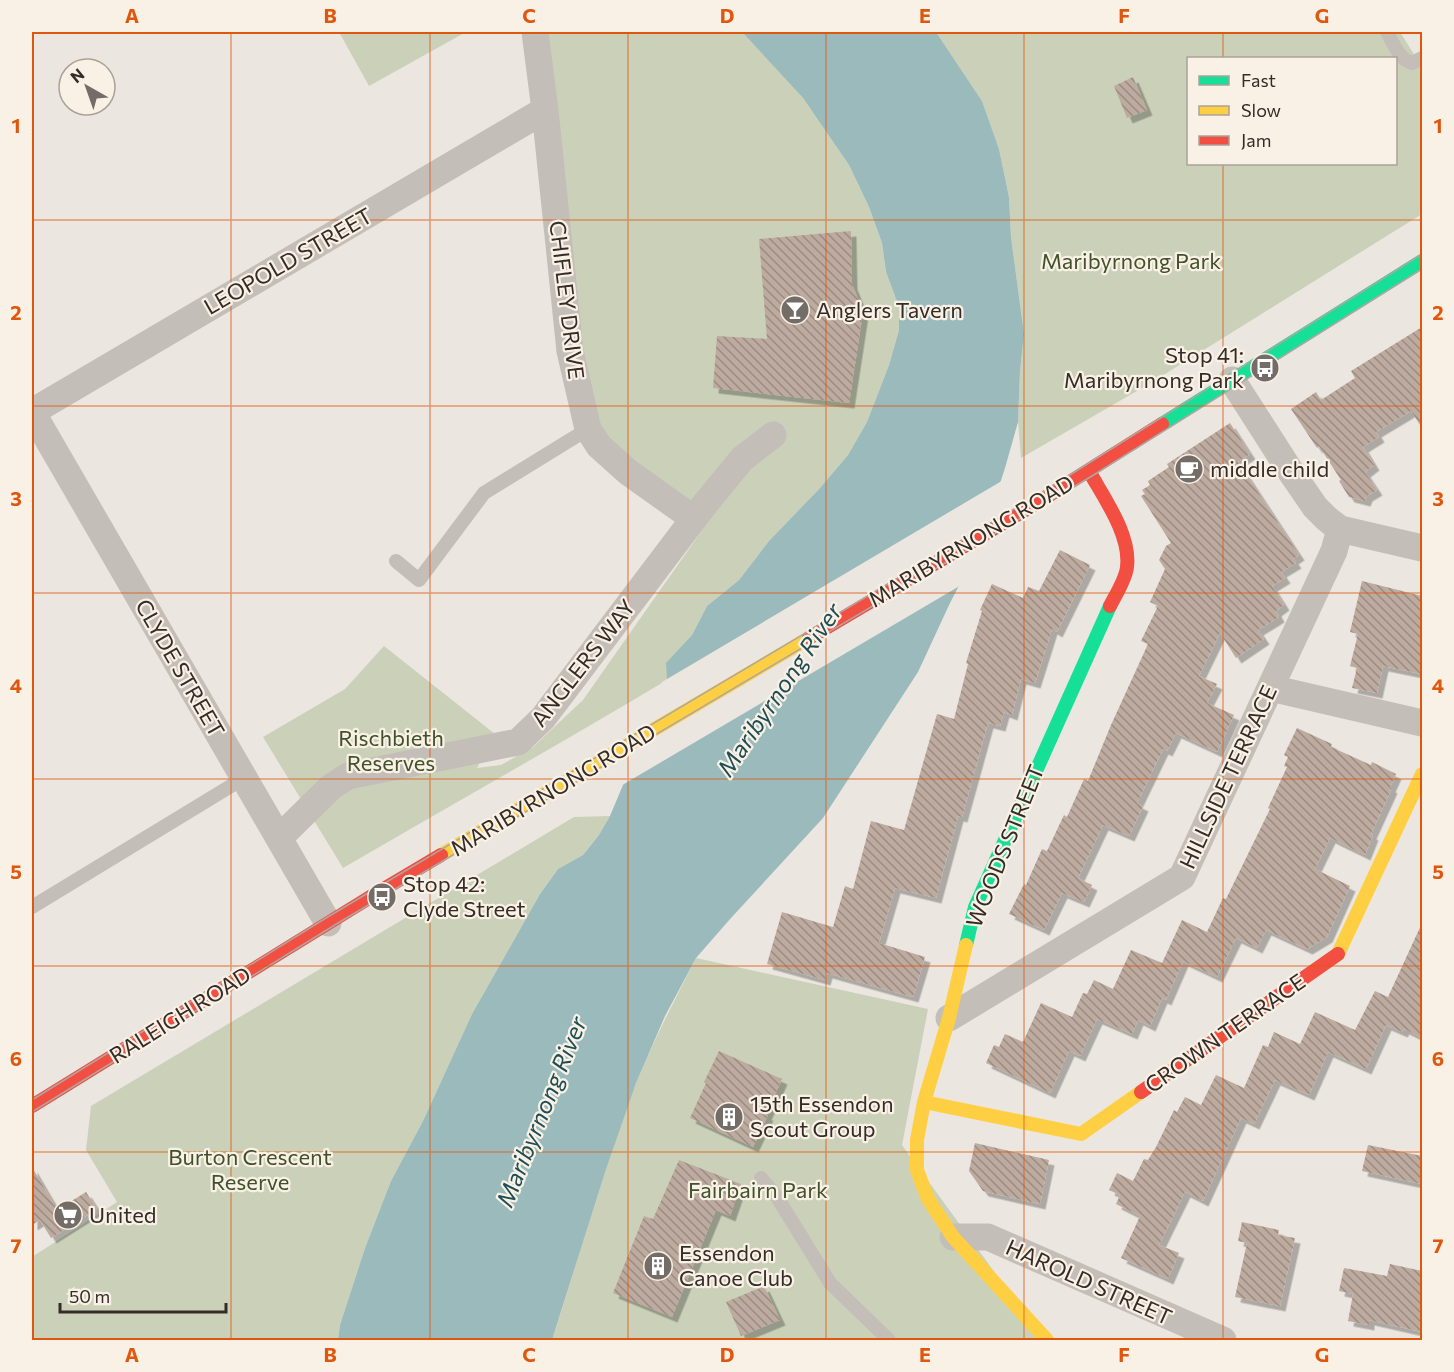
<svg xmlns="http://www.w3.org/2000/svg" width="1454" height="1372" font-family="Commissioner,sans-serif">
<defs>
<pattern id="building-back-hatch" width="6" height="6" patternUnits="userSpaceOnUse" patternTransform="scale(1.5)"><rect width="6" height="6" fill="#beaba0"/><path d="M-1 5l2 2M0 0l6 6M5-1l2 2" fill="none" stroke="#9b8b82"/></pattern>
<filter id="shadow"><feDropShadow dx="5.5" dy="5.5" stdDeviation="0" flood-color="#0004"/></filter>
</defs>
<rect width="100%" height="100%" fill="#ebe6df"/>
<path fill="#cbd1b9" fill-rule="evenodd" d="M339,32h127l-97,54z
M540,32h202l61,66 46,67 20,42 13,36 4,29 13,35v23l-10,35 -22,57 -19,33 -28,33 -51,53 -30,39 -32,26 -15,29 -25,28v17c-107,64 -216,125 -324,188l-80,-131 82,-48 39,-43 111,88 -18,34 24,-3 32,-18 50,-47 127,-181 -94,-68 -17,-23 -13,-42z
M936,32h464l22,35v147l-273,170 -128,74 -3,-36 2,-51 4,-37 -13,-97 -2,-40 -10,-48 -17,-48zM1188,58h208v106h-208z
M610,816l-11,19 -16,20 -25,14 -18,25 -68,120 -49,107 -32,60 -26,67 -25,77 -2,15h-306v-83l85,-55 -31,-52 5,-44 483,-289z
M696,958l232,51 -26,136 142,195h-492c28,-85 51,-174 84,-257 18,-43 39,-84 60,-125z"/>
<path fill="#9bbabc" d="M742,32h194l46,69 17,48 10,48 2,40 13,97 -4,37 -2,51 -13,46 -25,77 -30,58 -32,69 -95,146 -92,100 -35,40 -31,58 -29,67 -31,89 -53,168h-214l2,-15 25,-77 26,-67 32,-60 49,-107 68,-120 18,-25 25,-14 16,-20 11,-19 57,-136 -1,-17 26,-28 15,-29 32,-26 30,-39 51,-53 28,-33 19,-33 22,-57 10,-35v-23l-13,-35 -4,-29 -13,-36 -20,-42 -46,-67z"/>
<path fill="#ebe6df" d="M1005,479l-22,67 -20,38 -344,203 43,-105z"/>
<path fill="url(#building-back-hatch)" filter="url(#shadow)" d="M1133,77l14,33 -20,8 -13,-32z
M851,231l1,53 11,28 -14,91 -136,-15 4,-52 50,3 -8,-100z
M1422,327v101l-11,-17 -35,21 3,5 -16,10 11,18 -9,7 12,18 -10,6 -2,5 -16,-4 -10,-16 2,-1 -22,-34 -2,2 -26,-39 25,-17 5,8 34,-22 -4,-7z
M1230,423l20,31 -12,8 61,93 -6,4 3,4 -15,9 4,6 -13,8 12,19 -8,6 3,6 -21,13 6,9 -28,19 -16,-25 -21,43 18,8 -10,19 27,12 -17,37 -41,-19 -9,18 -4,-2 -26,54 6,3 -14,30 -26,-11 -25,53 14,7 -8,17 -22,-9 -18,37 -35,-16 15,-30 2,1 16,-36 5,2 17,-36 3,2 17,-38 4,2 23,-56 37,-81 -7,-3 17,-35 -8,-4 15,-33 -6,-9 7,-14 5,-3 -30,-47 4,-2 -3,-4 8,-5 -2,-4 21,-14 -2,-3z
M1060,550l30,15 -33,67 -5,-3 -17,54 -14,-4 -9,36 -8,-3 -4,14 -12,-3 -26,94 -4,-1 -22,82 -41,-10 -16,55 46,14 -12,40 -86,-24 -2,7 -58,-16 15,-52 51,15 12,-41 8,3 18,-68 33,9 33,-116 17,5 14,-55 -2,-1 16,-52 -2,-1 12,-26 31,14 5,-11 11,4z
M1362,581l60,15v78l-39,-8 -6,27 -25,-5 5,-20 -7,-2 8,-32 -8,-2z
M1297,728l35,16 -1,3 40,18 1,-3 24,12 -6,13 2,1 -21,46 2,1 -8,20 -35,-17 -15,31 35,17 -23,51 -20,12 -41,-19 -9,18 -21,-10 -19,39 -34,-16 -17,39 -4,-2 -12,28 -12,-6 -6,14 -35,-15 -17,37 -11,-5 -19,42 -64,-30 8,-18 5,2 6,-13 18,8 18,-39 31,14 11,-24 4,1 7,-14 19,9 18,-39 31,13 20,-43 25,12 16,-34 3,1 44,-90 -2,-1 19,-41 -3,-1 4,-9 -4,-2z
M1422,923v115l-18,-9 -2,3 -16,-7 -20,44 -38,-17 -19,43 -34,-15 -21,44 -13,-6 -38,83 -18,-9 -26,53 20,8 -11,26 -47,-21 19,-42 -24,-12 4,-9 -11,-5 8,-17 16,8 11,-22 4,1 8,-13 18,-37 3,2 8,-15 16,8 15,-30 28,13 19,-43 5,2 6,-15 26,12 15,-32 40,18 20,-39 13,6z
M719,1051l63,28 -16,36h2l-15,32 -63,-29 16,-35 -2,-1z
M975,1143l74,17 -9,44 -57,-13 -14,-20z
M1368,1145l54,11v28l-60,-13z
M679,1160l62,24 -11,32 -14,-6 -44,107 -59,-24 31,-77 9,3z
M32,1167l25,43 29,-18 11,17 -46,29 -11,-18 -8,5z
M1242,1222l37,8 -1,5 17,3 -15,68 -45,-9 12,-54 -9,-2z
M1390,1264l32,7v61l-53,-12v5l-21,-4 5,-27 -14,-3 5,-23 43,8z
M764,1286l16,34 -39,16 -15,-34z"/>
<g fill="none" stroke-linecap="round" stroke-linejoin="round">
<path stroke="#c4beb8" stroke-width="14" d="M1387,32c6,11 12,27 25,31l10,-5
M396,561l23,19 65,-87 104,-64
M32,907l212,-129
M761,1178l16,19 53,86 59,57"/>
<path stroke="#c4beb8" stroke-width="27" d="M535,32l10,78 25,241 18,78 11,17 29,26 66,47
M1232,380l59,92 24,35 12,12 13,10 82,19
M32,412l513,-302
M32,412l296,511
M1270,688l152,35
M279,838l52,-51 17,-11 170,-34 25,-24 162,-214 37,-45 31,-24
M949,1018l233,-141 152,-326 6,-22
M953,1237h35l235,103"/>
<path stroke="#16e098" stroke-width="14" d="M1162,424l260,-163
M966,945l9,-38 135,-301"/>
<path stroke="#ffcf43" stroke-width="14" d="M441,855l368,-217
M966,945l-17,73 -25,84 -7,38v30l11,29 25,38 94,103
M1338,954l84,-180
M924,1102l157,32 60,-42"/>
<path stroke="#f24e42" stroke-width="14" d="M1089,471c15,27 42,64 38,96 -1,12 -12,29 -17,39
M809,638l223,-132 130,-82
M1141,1092l197,-138
M32,1106l340,-210 69,-41"/>
<path stroke="#aca7a2" stroke-width="1.5" d="M32,1100l294,-182 715,-425 381,-239
M32,1112l306,-189 754,-447 330,-207"/>
</g>
<path fill="none" stroke="#df570d" stroke-width="1.5" stroke-opacity="0.55" d="M231,32v1308M430,32v1308M628,32v1308M826,32v1308M1024,32v1308M1223,32v26M1223,164v1176M32,220h1390M32,406h1390M32,593h1390M32,779h1390M32,966h1390M32,1152h1390"/>
<defs>
<g id="bar-disc" transform="scale(1.5)"><circle r="9.5" fill="#746d67" stroke="#f9f1e5"/><path d="M-6-5H6L.8 .8V4.5H3.5V6h-7V4.5H-.8V.8Z" fill="#fff"/></g>
<g id="bus-disc" transform="scale(1.5)"><circle r="9.5" fill="#746d67" stroke="#f9f1e5"/><path d="M-5-6H5V4H4V6H2V4H-2V6H-4V4H-5ZM-3.5-4V0h7V-4ZM-3.5 1.2v1.5H-2V1.2ZM2 1.2v1.5H3.5V1.2Z" fill="#fff"/></g>
<g id="cafe-disc" transform="scale(1.5)"><circle r="9.5" fill="#746d67" stroke="#f9f1e5"/><path d="M-5.5-4.5H6V0H3Q3 3.5 0 3.5H-2.5Q-5.5 3.5-5.5 0ZM3-3.2v2h1.7v-2ZM-6 4.5H4V6H-6Z" fill="#fff"/></g>
<g id="building-disc" transform="scale(1.5)"><circle r="9.5" fill="#746d67" stroke="#f9f1e5"/><path d="M-4-6H4V6H1V3H-1V6H-4ZM-2.5-4.3h1.7v1.8h-1.7ZM.8-4.3h1.7v1.8H.8ZM-2.5-1h1.7V.8h-1.7ZM.8-1h1.7V.8H.8Z" fill="#fff"/></g>
<g id="supermarket-disc" transform="scale(1.5)"><circle r="9.5" fill="#746d67" stroke="#f9f1e5"/><path d="M-6-5.5h2.5l.6 2H6L4.5 2H-2.5L-4.4-4H-6ZM-1.5 3.2a1.3 1.3 0 1 0 .1 0ZM3 3.2a1.3 1.3 0 1 0 .1 0Z" fill="#fff"/></g>
</defs>
<g fill-rule="evenodd">
<use href="#bar-disc" x="795" y="310"/>
<use href="#bus-disc" x="1265" y="368"/>
<use href="#cafe-disc" x="1189" y="469"/>
<use href="#bus-disc" x="382" y="897"/>
<use href="#building-disc" x="729" y="1117"/>
<use href="#supermarket-disc" x="68" y="1215"/>
<use href="#building-disc" x="658" y="1266"/>
</g>
<g text-anchor="middle" stroke-width="4.5" stroke-linejoin="round" paint-order="stroke">
<g font-size="22" fill="#342c27" stroke="#f9f1e5">
<text transform="translate(288 261) rotate(-30)" y="8">LEOPOLD STREET</text>
<text transform="translate(567 300) rotate(83)" y="8">CHIFLEY DRIVE</text>
<text transform="translate(971 541) rotate(-31)" y="8">MARIBYRNONG ROAD</text>
<text transform="translate(583 663) rotate(-52)" y="8">ANGLERS WAY</text>
<text transform="translate(180 668) rotate(60)" y="8">CLYDE STREET</text>
<text transform="translate(1228 777) rotate(-65)" y="8">HILLSIDE TERRACE</text>
<text transform="translate(553 790) rotate(-31)" y="8">MARIBYRNONG ROAD</text>
<text transform="translate(1005 846) rotate(-68)" y="8">WOODS STREET</text>
<text transform="translate(180 1015) rotate(-32)" y="8">RALEIGH ROAD</text>
<text transform="translate(1225 1033) rotate(-35)" y="8">CROWN TERRACE</text>
<text transform="translate(1089 1282) rotate(24)" y="8">HAROLD STREET</text>
</g>
<g font-size="22" fill="#41522b" stroke="#f9f1e5">
<text x="1131" y="269">Maribyrnong Park</text>
<text x="391" y="746">Rischbieth<tspan x="391" dy="25">Reserves</tspan></text>
<text x="250" y="1165">Burton Crescent<tspan x="250" dy="25">Reserve</tspan></text>
<text x="758" y="1198">Fairbairn Park</text>
</g>
<g font-size="22" fill="#342c27" stroke="#f9f1e5" text-anchor="start">
<text x="816" y="318">Anglers Tavern</text>
<text x="1244" y="363" text-anchor="end">Stop 41:<tspan x="1244" dy="25">Maribyrnong Park</tspan></text>
<text x="1210" y="477">middle child</text>
<text x="403" y="892">Stop 42:<tspan x="403" dy="25">Clyde Street</tspan></text>
<text x="750" y="1112">15th Essendon<tspan x="750" dy="25">Scout Group</tspan></text>
<text x="89" y="1223">United</text>
<text x="679" y="1261">Essendon<tspan x="679" dy="25">Canoe Club</tspan></text>
</g>
<g font-size="24" font-style="italic" fill="#1d4d55" stroke="#f9f1e5">
<text transform="translate(780 690) rotate(-56)" y="8">Maribyrnong River</text>
<text transform="translate(542 1112) rotate(-68)" y="8">Maribyrnong River</text>
</g>
</g>
<rect width="1454" height="1372" fill="none" stroke="#f9f1e5" stroke-width="66"/>
<rect x="1187" y="57" width="210" height="108" fill="#f9f1e5" stroke="#aaa299" stroke-width="1.5"/>
<rect x="1199" y="76" width="30" height="9" fill="#16e098" stroke="#aaa299" stroke-width="1.5"/>
<text x="1241" y="87" font-size="18" fill="#342c27">Fast</text>
<rect x="1199" y="106" width="30" height="9" fill="#ffcf43" stroke="#aaa299" stroke-width="1.5"/>
<text x="1241" y="117" font-size="18" fill="#342c27">Slow</text>
<rect x="1199" y="136" width="30" height="9" fill="#f24e42" stroke="#aaa299" stroke-width="1.5"/>
<text x="1241" y="147" font-size="18" fill="#342c27">Jam</text>
<g transform="translate(87 87) rotate(320)"><circle r="28" fill="#f9f1e5" stroke="#aaa299" stroke-width="1.5"/>
<path d="M0-4.5L10 22L0 15L-10 22Z" fill="#746d67"/>
<text y="-9" font-size="16" font-weight="bold" text-anchor="middle" fill="#342c27">N</text>
</g>
<path d="M60 1303v9h166v-9" fill="none" stroke="#342c27" stroke-width="3"/>
<text x="69" y="1303" font-size="18" fill="#342c27" stroke="#f9f1e5" stroke-width="4.5" paint-order="stroke">50 m</text>
<rect x="33" y="33" width="1388" height="1306" fill="none" stroke="#df570d" stroke-width="2"/>
<g font-size="20" text-anchor="middle" font-weight="bold" fill="#df570d">
<text x="132" y="23">A</text>
<text x="330" y="23">B</text>
<text x="529" y="23">C</text>
<text x="727" y="23">D</text>
<text x="925" y="23">E</text>
<text x="1124" y="23">F</text>
<text x="1322" y="23">G</text>
<text x="16" y="133">1</text>
<text x="1438" y="133">1</text>
<text x="16" y="320">2</text>
<text x="1438" y="320">2</text>
<text x="16" y="506">3</text>
<text x="1438" y="506">3</text>
<text x="16" y="693">4</text>
<text x="1438" y="693">4</text>
<text x="16" y="879">5</text>
<text x="1438" y="879">5</text>
<text x="16" y="1066">6</text>
<text x="1438" y="1066">6</text>
<text x="16" y="1253">7</text>
<text x="1438" y="1253">7</text>
<text x="132" y="1362">A</text>
<text x="330" y="1362">B</text>
<text x="529" y="1362">C</text>
<text x="727" y="1362">D</text>
<text x="925" y="1362">E</text>
<text x="1124" y="1362">F</text>
<text x="1322" y="1362">G</text>
</g>
</svg>
